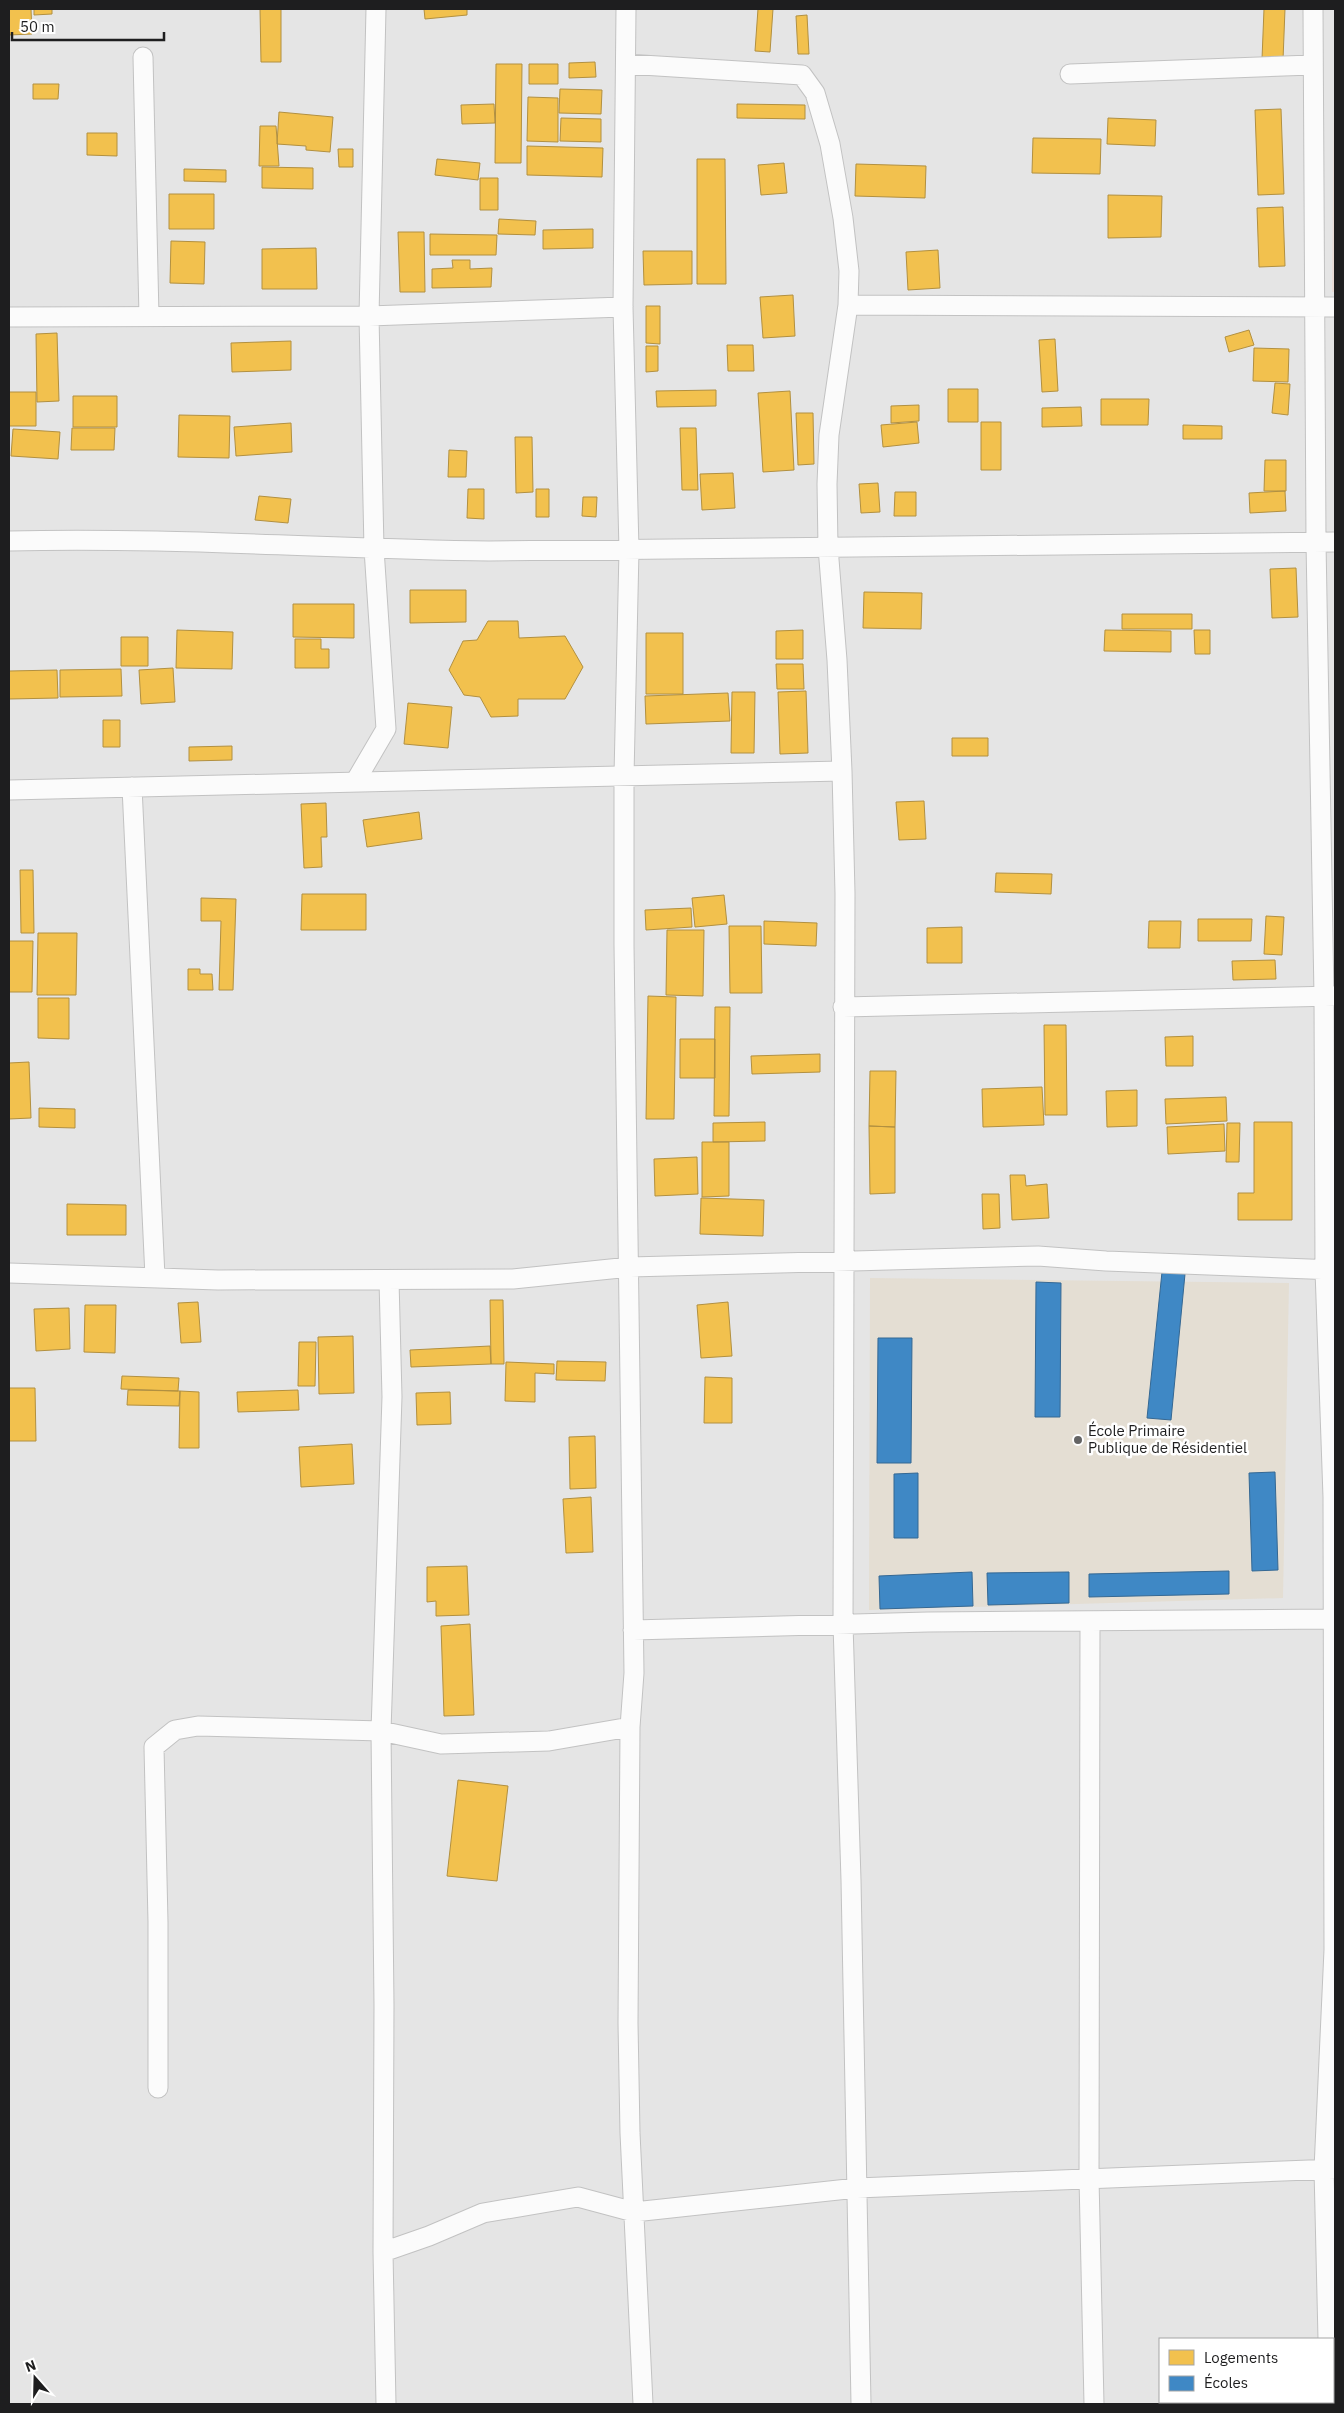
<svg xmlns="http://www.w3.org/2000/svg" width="1344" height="2413" font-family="'IBM Plex Sans',sans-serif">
<rect width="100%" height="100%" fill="#e5e5e5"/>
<path fill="#e9dcd6" d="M1335,9v283h-3z"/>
<path fill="#e4ded3" d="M870,1278l419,5 -6,315 -414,12z"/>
<path fill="#f2c14e" stroke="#b29040" d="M9,9h22l1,25 -23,1z
M34,9h18v5l-18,1z
M260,9h21v53h-20z
M424,9h43v6l-42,4z
M758,9h15l-3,43 -15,-1z
M1264,9h21l-2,51 -21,-1z
M807,15l2,39h-11l-2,-38z
M595,62l1,15 -27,1v-15z
M496,64h26l-1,99h-26z
M529,64h29v20h-29z
M33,84h26l-1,15h-25z
M560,89l42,1 -1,24 -42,-1z
M528,97l30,1v44l-31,-1z
M494,104l1,19 -33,1 -1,-19z
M737,104l68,1v14l-68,-1z
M1281,109l3,85 -26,1 -3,-85z
M279,112l54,5 -3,35 -24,-2v-4l-29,-2z
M561,118l40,1v23l-41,-1z
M1108,118l48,2 -1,26 -48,-2z
M260,126h16l3,40h-20z
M87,133h30v23l-30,-1z
M1033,138l68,1 -1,35 -68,-1z
M527,146l76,2 -1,29 -75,-2z
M338,149h15v18h-14z
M437,159l43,4 -2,17 -43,-5z
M697,159h28l1,125h-29z
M784,163l3,30 -26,2 -3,-30z
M856,164l70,2 -1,32 -70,-2z
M262,167l51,1v21l-51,-1z
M184,169l42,1v12l-42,-1z
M480,178h18v32h-18z
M169,194h45v35h-45z
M1108,195l54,1 -1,41 -53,1z
M1283,207l2,59 -26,1 -2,-59z
M499,219l37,2 -1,14 -37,-1z
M593,229v19l-50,1v-19z
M398,232h26l1,60h-25z
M430,234l67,1 -1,20h-66z
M171,241l34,1 -1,42 -34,-1z
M316,248l1,41h-55v-40z
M938,250l2,38 -32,2 -2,-38z
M643,251h49v33l-48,1z
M452,260h18v9l22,-1 -1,19 -59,1v-19l21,-1z
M793,295l2,41 -32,2 -3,-41z
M646,306h14v38l-14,-1z
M1249,330l5,15 -25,7 -4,-15z
M57,333l2,68 -22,1 -1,-68z
M1055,339l3,52 -16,1 -3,-52z
M291,341v29l-59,2 -1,-29z
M727,345h26l1,26h-26z
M646,346h12v25l-12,1z
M1254,348l35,1 -1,33 -35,-1z
M1275,383l15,1 -2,31 -16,-2z
M948,389h30v33h-30z
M716,390v16l-59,1 -1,-16z
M790,391l4,79 -31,2 -5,-79z
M9,392h27v34h-27z
M73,396h44v31h-44z
M1101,399h48l-1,26h-47z
M919,405v16l-28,2v-17z
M1081,407l1,19 -40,1v-19z
M796,413h17l1,51 -16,1z
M179,415l51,1 -1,42 -51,-1z
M917,422l2,21 -36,4 -2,-22z
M981,422h20v48h-20z
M291,423l1,29 -56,4 -2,-29z
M1183,425l39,1v13h-39z
M72,428h43l-1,22h-43z
M680,428h16l2,62h-16z
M13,429l47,3 -2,27 -47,-3z
M515,437h17l1,55 -17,1z
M449,450l18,1 -1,26h-18z
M1265,460h21v31h-22z
M733,473l2,35 -33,2 -2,-36z
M878,483l2,29 -19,1 -2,-29z
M468,489h16v30l-17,-1z
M536,489h13v28h-13z
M1285,491l1,20 -36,2 -1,-20z
M895,492h21v24h-22z
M259,496l32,3 -3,24 -33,-3z
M583,497h14l-1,20 -14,-1z
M1296,568l2,49 -26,1 -2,-49z
M410,590h56v32l-56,1z
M864,592l58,1 -1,36 -58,-1z
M293,604h61v34l-61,-1z
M1122,614h70v15h-70z
M488,621h30l1,17 46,-2 18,31 -18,32h-47v17l-27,1 -11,-20 -16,-2 -15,-25 14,-29 14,-1z
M177,630l56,2 -1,37 -56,-1z
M803,630v29h-27v-28z
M1105,630l66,1v21l-67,-1z
M1194,630h16v24h-15z
M646,633h37v61h-37z
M121,637h27v29h-27z
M295,639h26v10h8v19h-34z
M776,664h27l1,25h-27z
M173,668l2,34 -34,2 -2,-34z
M121,669l1,27 -62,1v-27z
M57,670l1,28 -49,1v-28z
M806,691l2,62 -28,1 -2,-62z
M732,692h23l-1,61h-23z
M728,693l2,28 -84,3 -1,-28z
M408,703l44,4 -4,41 -44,-4z
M103,720h17v27h-17z
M952,738h36v18h-36z
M232,746v14l-43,1v-14z
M924,801l2,38 -27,1 -3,-38z
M326,803l1,34h-6l1,30 -18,1 -3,-64z
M419,812l3,27 -55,8 -4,-27z
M20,870h13l1,63h-13z
M996,873l56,1 -1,20 -56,-2z
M302,894h64v36h-65z
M724,895l3,29 -32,3 -3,-29z
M201,898l35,1 -3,91h-14l2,-69h-20z
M691,908l1,19 -46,3 -1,-20z
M1266,916l18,1 -2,38 -18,-1z
M1198,919h54l-1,22h-53z
M764,921l53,2 -1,23 -52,-2z
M1149,921h32l-1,27h-32z
M729,926h32l1,67h-32z
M962,927v36h-35v-35z
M667,930h37l-1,66 -37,-1z
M38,933h39l-1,62h-39z
M9,941h24l-1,51h-23z
M1275,960l1,19 -43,1 -1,-19z
M188,969h12v5h12l1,16h-25z
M648,996l28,1 -2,122h-28z
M38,998h31v41l-31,-1z
M715,1007h15l-1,109h-15z
M1044,1025h22l1,90h-22z
M1193,1036v30h-27l-1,-29z
M680,1039h35v39h-35z
M820,1054v18l-68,2 -1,-18z
M29,1062l2,56 -22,1v-56z
M870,1071h26l-1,56 -26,-1z
M1042,1087l2,38 -61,2 -1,-38z
M1137,1090v36l-30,1 -1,-36z
M1226,1097l1,24 -61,3 -1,-25z
M39,1108l36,1v19l-36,-1z
M765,1122v19l-52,1v-19z
M1254,1122h38v98h-54v-27h16z
M1227,1123h13l-1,39h-13z
M1224,1124l1,27 -57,3 -1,-27z
M869,1126l26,1v66l-25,1z
M702,1142h27v54l-27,1z
M697,1157l1,37 -43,2 -1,-37z
M1010,1175h15l1,11 21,-2 2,34 -37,2z
M982,1194h17l1,34 -17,1z
M701,1198l63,2 -1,36 -63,-2z
M67,1204l59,1v30h-59z
M490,1300h13l1,64h-13z
M198,1302l3,40 -20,1 -3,-40z
M728,1302l4,54 -31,2 -4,-53z
M85,1305h31l-1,48 -31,-1z
M69,1308l1,41 -34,2 -2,-42z
M353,1336l1,57 -35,1 -1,-57z
M299,1342h17l-1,44h-17z
M490,1346l1,18 -80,3 -1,-17z
M557,1361l49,1 -1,19 -49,-1z
M506,1362l48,2v10l-19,-1v29l-30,-1z
M122,1376l57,2 -1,13 -57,-2z
M705,1377l27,1v45h-28z
M9,1388h26l1,53h-27z
M128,1390l52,1 -1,15 -52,-1z
M298,1390l1,20 -61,2 -1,-20z
M180,1391l19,1v56h-20z
M450,1392l1,32 -34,1 -1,-32z
M595,1436l1,52 -26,1 -1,-52z
M352,1444l2,40 -53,3 -2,-40z
M591,1497l2,55 -27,1 -3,-54z
M467,1566l2,49 -33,1v-15l-9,1v-35z
M470,1624l4,91 -30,1 -3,-90z
M458,1780l50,6 -11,95 -50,-5z"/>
<path fill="#3f88c5" stroke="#356893" d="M1162,1272l23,2 -14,146 -24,-2z
M1036,1282l25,1 -1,134h-25z
M878,1338h34l-1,125h-34z
M1275,1472l3,98 -26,1 -3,-98z
M918,1473v65h-24v-64z
M1229,1571v23l-140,3v-23z
M972,1572l1,34 -93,3 -1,-33z
M1069,1572v31l-81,2 -1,-32z"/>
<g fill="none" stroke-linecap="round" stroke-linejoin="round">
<g stroke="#c2c2c2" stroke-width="21">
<path id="minor" d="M626,9l-3,298 6,243 -5,226v169l10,728 -4,54 -2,296 2,110 13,271
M1313,9l3,533 8,454 1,274 8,227 1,453 -10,219 4,170
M143,57l6,259
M626,64l176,11 13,18 15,51 13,74 6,53 -1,34 -19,130 -2,49 1,63 9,113 5,111 3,122 -2,731 8,256 10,524
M1070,74l242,-9
M848,305l487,2
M9,317l360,-1 254,-9
M9,541c160,-4 320,8 480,10l846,-9
M355,782l31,-53 -12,-180 -5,-233 7,-307
M132,787l23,490
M9,790l833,-19
M843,1007l492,-11
M9,1273l209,7 295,-1 117,-12 408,-11 68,5 229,9
M1090,1622l-1,556 5,226
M633,1630l295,-8 404,-3
M158,2088v-166l-4,-175 21,-17 23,-4 183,5 60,13 108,-3 81,-14
M383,2252l46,-16 54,-23 95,-16 56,15 223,-24 478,-19
M1329,2402v2
M386,2404l-3,-152 1,-247 -3,-274 11,-334 -3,-117"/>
</g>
<use href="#minor" stroke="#fbfbfb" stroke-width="19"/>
</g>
<circle fill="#646464" stroke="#fff" stroke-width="2" cx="1078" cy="1440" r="5"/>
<g text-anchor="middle" stroke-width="5" stroke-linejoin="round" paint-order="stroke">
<g font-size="15" fill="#1e1e1f" stroke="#fff" text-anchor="start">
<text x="1088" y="1436">École Primaire<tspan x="1088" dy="17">Publique de Résidentiel</tspan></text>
</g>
</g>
<rect width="1344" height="2413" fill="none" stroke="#1e1e1f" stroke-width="20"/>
<rect x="1159" y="2338" width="175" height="65" fill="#ffffff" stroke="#a5a5a5"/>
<rect x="1169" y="2350" width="25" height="15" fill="#f2c14e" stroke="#a5a5a5"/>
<text x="1204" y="2363" font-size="15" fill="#1e1e1f">Logements</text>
<rect x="1169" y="2376" width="25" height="15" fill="#3f88c5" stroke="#a5a5a5"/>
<text x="1204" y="2388" font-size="15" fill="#1e1e1f">Écoles</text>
<g transform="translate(35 2378) rotate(340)" stroke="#ffffff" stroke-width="4" paint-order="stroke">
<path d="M0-4L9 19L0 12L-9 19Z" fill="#1e1e1f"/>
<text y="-8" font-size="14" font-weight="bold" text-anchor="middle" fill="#1e1e1f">N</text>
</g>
<path d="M12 32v8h152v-8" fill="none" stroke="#1e1e1f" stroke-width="2.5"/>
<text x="20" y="32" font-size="15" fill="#1e1e1f" stroke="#ffffff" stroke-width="4" paint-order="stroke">50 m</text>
</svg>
